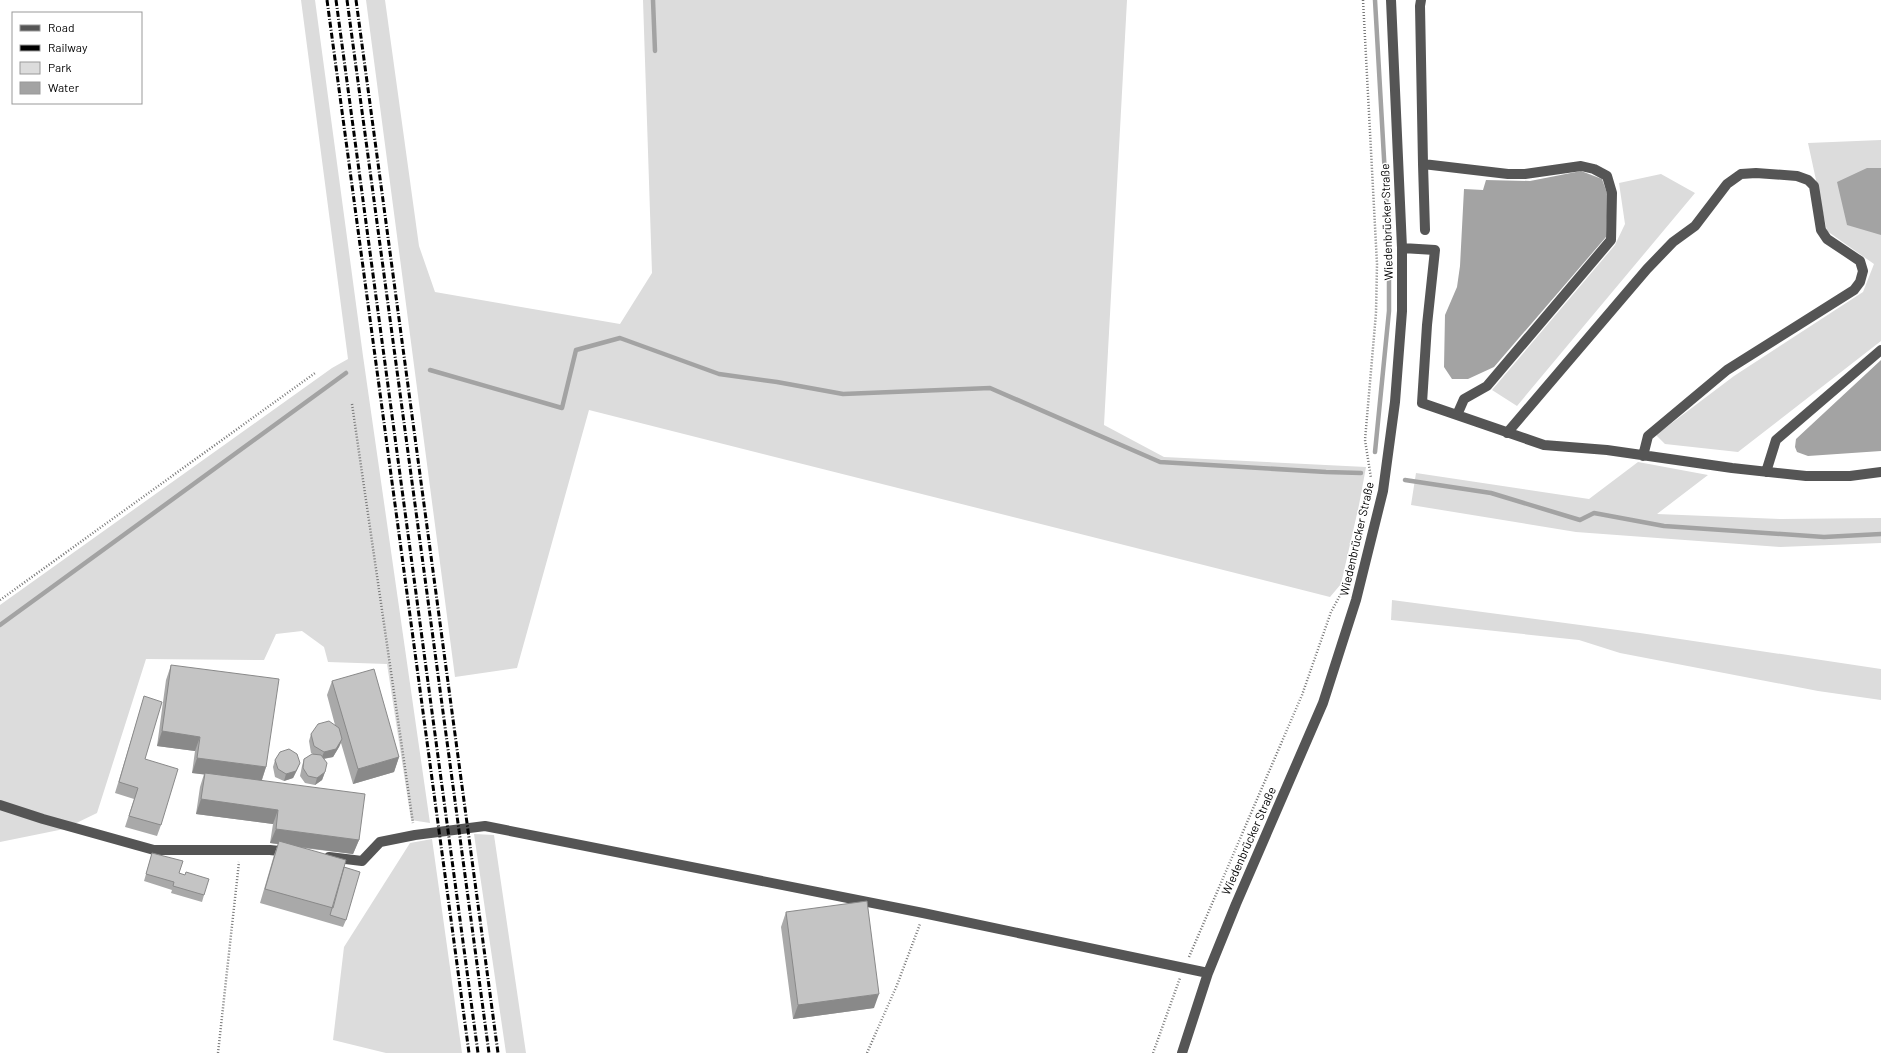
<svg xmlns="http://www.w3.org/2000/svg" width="1881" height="1053" font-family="Barlow,sans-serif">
<rect width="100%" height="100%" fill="#fff"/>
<path fill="#dcdcdc" d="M301,0h14l48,356 67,467 -19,-3 -24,-156 -59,-2 -4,-15 -22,-16 -26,3 -12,26 -118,-1 -49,154 -33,16 -64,13v-237l332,-237 16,-9z
M366,0h19l34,246 16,46 185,32 32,-51 -9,-273h484l-23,425 60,32 202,10 -7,38 -18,79 -11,13 -741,-187 -72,258 -62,9z
M1881,140v201l-143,111 -73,-8 -9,-9 78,-59 129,-84 11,-28 -47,-33 -19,-88z
M1661,174l34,19 -178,213 -25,-16 123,-145 10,-21 -6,-41z
M1638,462l70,13 -51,39 124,5 100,-1v25l-101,4 -204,-15 -165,-27 5,-32 173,26z
M1392,600l248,33 241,36v31l-63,-9 -198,-38 -41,-13 -188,-20z
M474,834l20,1 32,218h-20z
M432,839l30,214h-76l-53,-13 11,-93 66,-104z"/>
<path fill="#a3a3a3" d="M1867,168h14v67l-34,-10 -10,-43z
M1581,171l21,8 6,17 -2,41 -112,130 -26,12h-16l-8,-12 1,-52 12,-28 3,-21 4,-77 19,1 3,-10 44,1z
M1881,360v91l-73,5 -11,-4 -2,-5 1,-8z"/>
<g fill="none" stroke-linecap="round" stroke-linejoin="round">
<path stroke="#a3a3a3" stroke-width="4.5" d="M653,0l2,51
M430,370l132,38 14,-58 44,-12 99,36 58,8 66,12 147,-6 170,74 166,10 35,1
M1375,452l14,-141v-65l-14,-246
M1405,480l86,13 89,27 14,-7 70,13 160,11 57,-3
M0,625l346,-252"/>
<path stroke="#777" stroke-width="2.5" stroke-dasharray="1 2" stroke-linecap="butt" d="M1363,0l14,264 -1,49 -11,127 6,38
M352,404l61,419
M0,600l315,-227
M1189,957l113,-262 29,-83 14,-26
M218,1053l21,-191
M867,1053l30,-68 23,-61
M1153,1053l27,-75"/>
<path stroke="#555" stroke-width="10" d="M1421,0l-1,6 3,158
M1425,230l-2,-66 85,10h17l56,-8 13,3 13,7 5,17 -1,47 -124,146 -23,13 -7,16
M1402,248l33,2 -8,75 -5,78 122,42 63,5 125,18 74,8h44l31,-4
M1507,433l140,-164 26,-27 22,-16 32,-42 14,-10 15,-1 41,3 11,4 6,6 7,44 6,9 33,22 3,10 -3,11 -6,8 -127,80 -79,66 -5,20
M1766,472l10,-32 105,-90
M0,805l43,14 111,31h116l19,2
M329,857l33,4 18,-19 35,-7 70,-9 438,87 285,60
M1182,1053l26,-80 28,-69 87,-201 33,-103 27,-109 12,-89 7,-91v-63l-11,-248"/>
<path stroke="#000" stroke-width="3" stroke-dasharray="6 2 1 2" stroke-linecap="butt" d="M327,0l142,1053
M336,0l142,1053
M347,0l142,1053
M356,0l142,1053"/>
</g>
<path fill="#a9a9a9" d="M171,665l95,102 -4,13 97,60 -6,14 -50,-6 41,19 2,53 -3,7 -83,-24 14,-48 4,-11 -8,-1 3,-19 -77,-10 4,-27 4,-13 -12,-1 3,-22 -38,-5 9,-66z
M332,681l67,76 -5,15 -41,12 -12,-41 -2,4 -6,10 -9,2 1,13 -3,8 -7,5 -10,-2 -5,-7 2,-10 2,-7 9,-5 -2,-1 -2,-12 2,-7 24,-9 -8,-30z
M144,696l1,63 16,66 -4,11 -32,-9 9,-28 -19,-6 26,-86z
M275,760l22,10 -4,8 -9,3 -9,-4 -2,-10z
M152,853l27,20 25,22 -2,7 -31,-9 1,-3 -28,-9z
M786,912l88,96 -81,11 -12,-92z"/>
<path fill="#898989" d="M162,731l38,6 -5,14 -38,-5z
M342,739l-3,8 -6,10 -12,2 3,-7z
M399,757l-5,15 -41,12 5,-15z
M197,758l69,9 -5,15 -69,-9z
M300,763l-3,7 -4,8 -9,3 2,-7z
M325,772l-3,8 -7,5 2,-7z
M201,799l77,11 -5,14 -77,-10z
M276,829l83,11 -6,14 -83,-11z
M879,994l-5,14 -81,11 5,-14z"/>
<path fill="#c4c4c4" stroke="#898989" d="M171,665l108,14 -13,88 -69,-9 3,-21 -38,-6z
M374,669l25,88 -41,12 -26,-88z
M144,696l18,6 -17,57 33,10 -17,56 -32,-9 9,-28 -19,-6z
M329,721l10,7 3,11 -6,10 -12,3 -10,-6 -3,-12 7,-10z
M289,749l8,5 3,9 -4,8 -10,3 -8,-5 -3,-9 5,-8z
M312,754l9,1 6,8 -2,9 -8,6 -9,-2 -5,-8 1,-9z
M205,773l160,21 -6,46 -83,-11 2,-19 -77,-11z
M279,841l67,19 -13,48 -68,-19z
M152,853l31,8 -4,12 6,2 1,-3 23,7 -5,16 -31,-9 1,-4 -28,-8z
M344,867l16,5 -14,48 -16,-5z
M867,901l12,93 -81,11 -12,-93z"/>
<g text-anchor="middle" stroke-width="3" stroke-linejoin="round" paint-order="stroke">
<g font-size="12" fill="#000" stroke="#fff">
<text transform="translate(1387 222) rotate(-92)" y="4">Wiedenbrücker Straße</text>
<text transform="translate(1357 539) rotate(-77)" y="4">Wiedenbrücker Straße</text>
<text transform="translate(1249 841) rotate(-66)" y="4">Wiedenbrücker Straße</text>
</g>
</g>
<rect x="12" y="12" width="130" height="92" fill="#ffffff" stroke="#999999"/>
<rect x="20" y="25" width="20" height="6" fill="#555555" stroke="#999999"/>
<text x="48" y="32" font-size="12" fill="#000000">Road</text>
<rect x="20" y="45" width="20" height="6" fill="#000000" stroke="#999999"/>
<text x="48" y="52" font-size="12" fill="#000000">Railway</text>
<rect x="20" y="62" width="20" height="12" fill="#dcdcdc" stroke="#999999"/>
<text x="48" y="72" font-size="12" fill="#000000">Park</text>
<rect x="20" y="82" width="20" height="12" fill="#a3a3a3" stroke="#999999"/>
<text x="48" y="92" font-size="12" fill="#000000">Water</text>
</svg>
